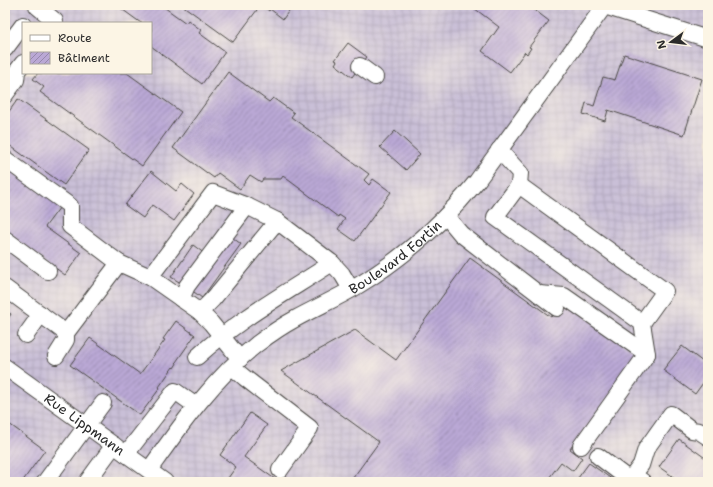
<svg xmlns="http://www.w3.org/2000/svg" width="713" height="487" font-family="'Shantell Sans',sans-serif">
<defs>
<pattern id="industrial-grid" width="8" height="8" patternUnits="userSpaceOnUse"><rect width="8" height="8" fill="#c9bfd7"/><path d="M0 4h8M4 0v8" fill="none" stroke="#ada4b9"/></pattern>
<pattern id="building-hatch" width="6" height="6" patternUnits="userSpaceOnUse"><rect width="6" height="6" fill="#baa8d5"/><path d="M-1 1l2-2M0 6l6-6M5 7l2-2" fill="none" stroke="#9789ad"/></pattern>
</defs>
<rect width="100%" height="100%" fill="#fcf5e5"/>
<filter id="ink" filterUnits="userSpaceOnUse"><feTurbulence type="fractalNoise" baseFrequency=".025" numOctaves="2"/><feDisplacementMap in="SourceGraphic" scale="8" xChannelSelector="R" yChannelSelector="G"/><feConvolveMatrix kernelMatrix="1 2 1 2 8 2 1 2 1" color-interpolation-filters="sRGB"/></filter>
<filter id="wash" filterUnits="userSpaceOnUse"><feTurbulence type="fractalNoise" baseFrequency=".012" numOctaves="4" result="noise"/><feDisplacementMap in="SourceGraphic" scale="16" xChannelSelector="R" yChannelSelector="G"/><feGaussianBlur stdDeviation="0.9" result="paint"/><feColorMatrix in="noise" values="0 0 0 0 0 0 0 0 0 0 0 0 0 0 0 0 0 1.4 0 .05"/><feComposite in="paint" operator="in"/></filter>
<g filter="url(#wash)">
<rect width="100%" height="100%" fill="#f4e7cd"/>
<path fill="url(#industrial-grid)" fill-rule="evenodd" d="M5,5h703v477h-703zM23,23h128v50h-128z"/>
<g id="blocks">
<path fill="url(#building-hatch)" d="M114,5h47l25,18 2,-3 13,10 -2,3 26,19 -23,32 -51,-38v-23h-10l-22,-16 -1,1z
M182,5h69l6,5 -24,32z
M262,5h31l-10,14 -13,-10 -1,2z
M470,5h58l21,16 -20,26 2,1 -4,6 -2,-2 -15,20 -28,-21 17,-24z
M348,43l19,14 -15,20 -17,-13 2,-3 -2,-1z
M624,54l78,25 -18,56 -76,-25 -3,11 -22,-7 3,-11 8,3 9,-29 12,3z
M228,72l41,30 4,-4 21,15 -3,4 78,57 -5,6 5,5 4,-6 18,13 -36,49 -17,-12 7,-10 -6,-4 -1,2 -55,-41 -2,3h-18l-2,3 -11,-7 -10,14 -22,-16 -4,5 -41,-30z
M38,73h89l54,39 -39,54 -102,-74 4,-5 -11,-8z
M18,99l71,51 -25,35 -59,-43v-25z
M395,131l25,23 -14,16 -26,-23z
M5,166l55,41 -15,20 36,26 -16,22 -60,-44z
M151,171l25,20 6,-7 12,10 -20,27 -22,-16 -9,13 -18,-13z
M229,235l12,9 -39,54 -12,-9z
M193,245l12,9 -21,31 -13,-8z
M470,258l81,59 12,-16 75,54 -68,94 12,9 -9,13 -12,-9 -15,20h-196l29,-40 -98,-71 74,-41 41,30z
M5,310l6,4 -6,9z
M176,321l19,14 -19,27 1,1 -1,2 -2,3 -1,-1 -14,20 1,1 -20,27 -70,-50 20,-27 50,36 25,-34 -2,-1z
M682,346l26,20v10l-13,18 -32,-24z
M250,413l17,12 -23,32 35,25h-45l-6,-4 8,-11 -16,-12z
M5,421l40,29 -23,32h-17z
M679,439l29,21v22h-27l-22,-15z
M589,463l24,17 -1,2h-37z"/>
</g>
</g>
<g filter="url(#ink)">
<use href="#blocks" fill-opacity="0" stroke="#494743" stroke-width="1"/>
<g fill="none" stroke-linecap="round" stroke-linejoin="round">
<g stroke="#494743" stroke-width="18">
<g id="minor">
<path d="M601,5l107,34"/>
<path d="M37,6l18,15 -1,2"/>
<path d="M5,49l18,-24"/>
<path d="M360,66l15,11"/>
<path d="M5,95l11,-15 1,-9 6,-8"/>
<path d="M499,150l21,23 -1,12"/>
<path d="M5,159l65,47v20l49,37"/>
<path d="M446,216l15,18 96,74"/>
<path d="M5,239l43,32"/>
<path d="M150,277l63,-84 34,13 30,15"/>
<path d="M5,288l61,45 53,-70 31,14 50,35"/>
<path d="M539,294l25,2 83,58 -66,92"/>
<path d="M181,299l6,-13 60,-80"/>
<path d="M642,323l23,-32 -146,-106 -24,32 147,106 5,31"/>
<path d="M26,335l15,-21"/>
<path d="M56,356l10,-16v-7"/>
<path d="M197,357c40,-37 89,-64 135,-94l10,11 9,15"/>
<path d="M240,359l-29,-36 -11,-11 13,-13 64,-78 55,42"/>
<path id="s1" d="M5,367l160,115"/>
<path d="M232,367l13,11 65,50 -30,42"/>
<path d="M126,454l49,-63 21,15"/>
<path d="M598,456l29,22 12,1 4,3"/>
<path id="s2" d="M149,470c32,-45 64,-91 108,-126 12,-9 25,-18 38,-25 20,-11 40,-20 59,-31 47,-28 89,-65 123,-107l128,-176"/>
<path d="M45,482l58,-79"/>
<path d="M87,482l27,-37"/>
<path d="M628,482l13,-17 5,-16 25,-35 21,16 7,1 9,6"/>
</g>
</g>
<use href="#minor" stroke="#fff" stroke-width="16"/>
</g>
</g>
<g text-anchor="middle" stroke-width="3" stroke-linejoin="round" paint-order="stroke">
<g font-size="14" fill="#2b2b2b" stroke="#fcf5e5">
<text dy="5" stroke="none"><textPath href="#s2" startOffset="330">Boulevard Fortin</textPath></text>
<text dy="5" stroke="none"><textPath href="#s1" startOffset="98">Rue Lippmann</textPath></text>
</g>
</g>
<rect width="713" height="487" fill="none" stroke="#fcf5e5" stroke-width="20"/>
<rect x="22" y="22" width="130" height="52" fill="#fcf5e5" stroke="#a8a49b"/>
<rect x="30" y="35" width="20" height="6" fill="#ffffff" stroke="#a8a49b"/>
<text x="58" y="42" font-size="12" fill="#2b2b2b">Route</text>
<rect x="30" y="52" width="20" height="12" fill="url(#building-hatch)" stroke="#a8a49b"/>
<text x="58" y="62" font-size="12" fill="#2b2b2b">Bâtiment</text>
<g transform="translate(671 42) rotate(255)" stroke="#fcf5e5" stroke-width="3" paint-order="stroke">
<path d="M0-3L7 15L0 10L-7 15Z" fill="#2b2b2b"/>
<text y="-6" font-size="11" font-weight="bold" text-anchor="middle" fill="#2b2b2b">N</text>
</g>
</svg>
